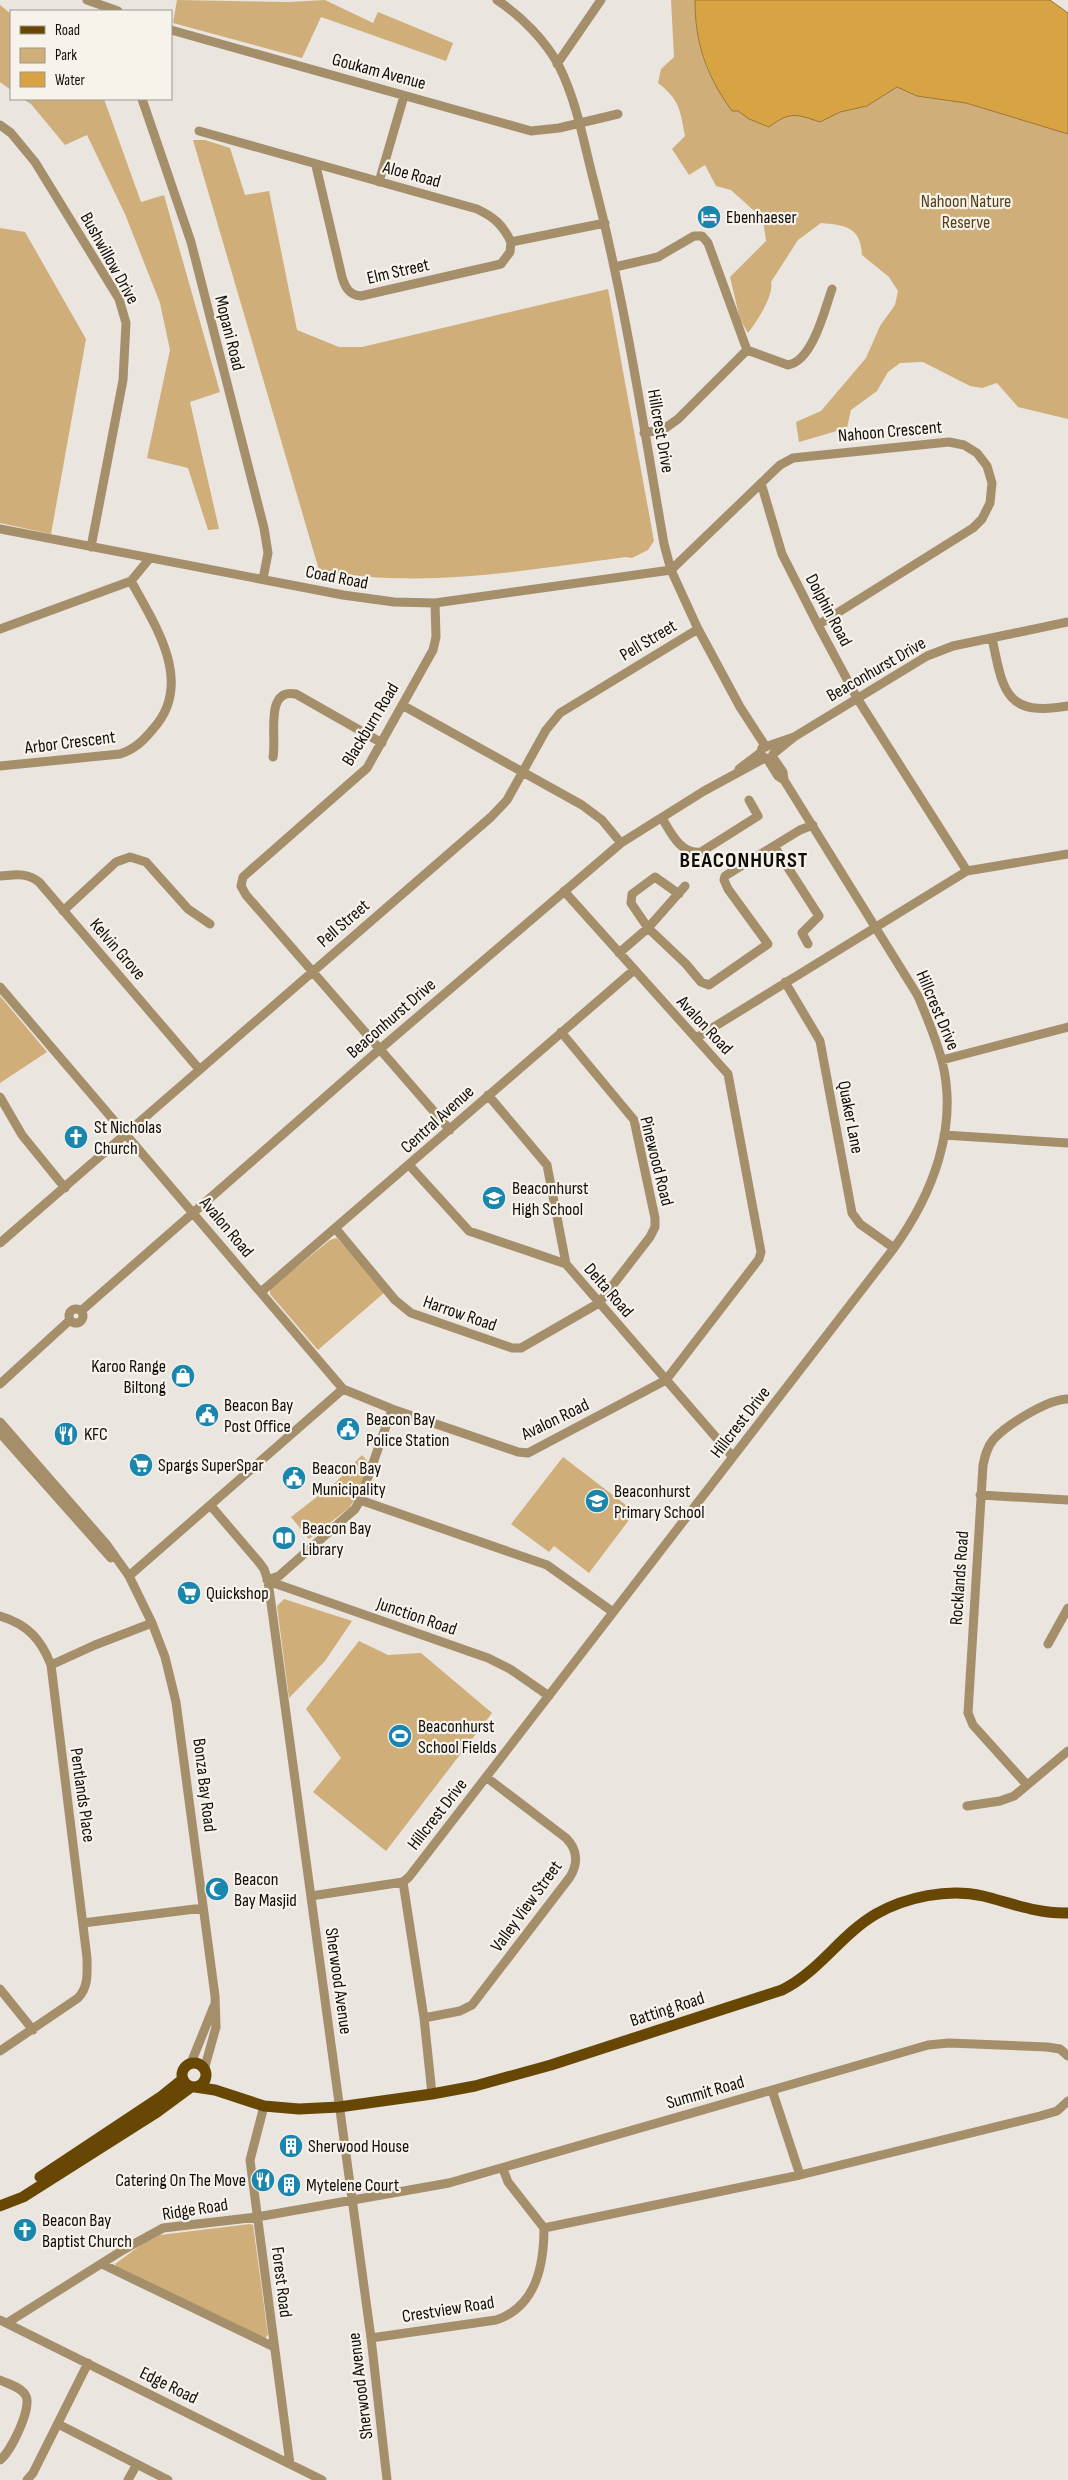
<svg xmlns="http://www.w3.org/2000/svg" width="1068" height="2480" font-family="'Sofia Sans Condensed',sans-serif">
<rect width="100%" height="100%" fill="#eae5de"/>
<path fill="#cfae79" d="M177,0l112,2 36,-2 48,23 5,-11 75,31 -7,18 -125,-44 -19,41 -129,-35z
M671,0h24c0,57 18,106 74,127 21,-16 27,-13 51,-6l20,-9 27,-6 30,-19 20,9 49,7 102,31v285l-50,-12 -21,-24 -15,5 -12,-2 -47,-24 -23,1 -12,9 -11,19 -26,19 -4,18 -48,14 -3,-20 25,-11 45,-53 14,-32 15,-21 3,-14 -9,-14 -27,-22c-1,-28 -17,-30 -41,-32l-23,17 -27,42c3,14 -14,39 -23,51l-8,-14 -10,-42 36,-36 -3,-22 -32,-29 -15,-4 -11,-21 -16,10 -17,-26 13,-13c-5,-26 -5,-36 -27,-53l3,-14 13,-12z
M0,5l11,9v76l-11,-8z
M23,99h81l37,103 23,-7 56,197 -30,10 29,127 -11,1 -20,-62 -41,-10 23,-108 -10,-47 -35,-89 -38,-79 -22,10 -34,-41z
M193,140h12l25,8 15,47 24,-4 28,139 42,17h23l246,-58 46,252 -6,9 -16,8 -6,-1c-102,13 -205,33 -307,13z
M0,228l25,4 61,107 -35,195 -51,-11z
M0,996l47,56 -47,31z
M337,1238l48,54 -67,58 -48,-56v-5l60,-49z
M362,1455l8,9 -12,31 -9,13 -40,31 -18,-22 45,-35z
M563,1457l72,55 -46,61 -35,-27 -5,6 -38,-28z
M284,1599l68,22 -27,40 -36,37 -12,-92z
M359,1641l29,14 33,-2 71,60 -106,138 -73,-59 28,-34 -35,-49z
M250,2224l3,1 15,110 -4,4 -148,-73 -1,-2 29,-21 16,-8z"/>
<path fill="#d8a343" stroke="#9c7632" d="M695,0h355l18,13v121l-102,-31 -49,-7 -20,-9 -30,19 -27,6 -20,10c-24,-8 -30,-11 -51,5l-20,-8 -11,-8h-6c-26,-36 -37,-67 -37,-111z"/>
<g fill="none" stroke-linecap="round" stroke-linejoin="round">
<path stroke="#a58e6a" stroke-width="9" d="M87,0l31,11
M497,0c24,16 49,41 62,66 18,36 25,78 35,116 31,119 49,241 70,362l7,26 27,59 42,78 26,40
M171,30l360,101 28,-3 59,-14
M557,64l44,-64
M142,99l49,143 73,286 4,25 -5,26
M0,125l11,8 24,29 84,137 7,24 -3,57 -32,167
M199,131l278,78c17,8 26,16 34,33l94,-19
M316,166l26,111c3,10 7,18 19,19l140,-32 9,-12 1,-10
M379,182l25,-86
M615,267l43,-10 36,-21h8l6,7 39,107
M644,433l20,-4 14,-10 69,-69 41,15c25,-4 37,-57 44,-76
M761,483l21,71 36,71 39,73 110,173
M0,529l343,66 51,7 41,1 236,-33 109,-105 13,-7 156,-16 15,3 13,8 10,13 5,17 -2,20 -8,16 -9,9 -155,97
M435,603l1,34 -3,13 -66,118 -115,101 -9,8 -2,9 5,9 204,235
M0,629l131,-48 19,-23
M992,638c11,53 13,79 76,68
M402,705l180,100 20,15 19,23
M773,754l21,-17 133,-81 26,-10 115,-24
M273,757c4,-20 -9,-69 23,-63l86,49
M768,759l-8,-4 2,-7 32,-11
M768,760l10,16 6,4
M0,766l120,-12c15,-5 23,-13 33,-25 42,-46 2,-104 -22,-148
M739,769l21,-16
M662,818c9,15 19,37 39,34l57,-36 -9,-16
M774,846l45,70 -17,17 6,11
M0,876c15,-1 26,-4 39,6l160,187
M685,886l-37,42 38,36 15,18 8,3 59,-41 -40,-55 -4,-9 1,-4 75,-46 13,-5
M63,911l53,-49 14,-5 16,5 42,47 22,15
M619,953l29,-25 -17,-25 1,-9 23,-17 24,17
M785,982l35,59 32,172 8,11 34,24
M0,987l343,402 49,20 126,43 10,1 138,-73 93,-121 2,-7 -33,-178 -164,-183
M696,1038l271,-167 101,-17
M942,1060l126,-33
M488,1095l59,70 19,99
M0,1097l22,38 43,53
M944,1135l124,8
M410,1166l59,65 97,33 167,193
M336,1229l59,71 16,13 101,35h9l78,-45 51,-66 5,-10v-9l-21,-98 -73,-88
M0,1243l491,-426 16,-17 39,-70 14,-17 138,-84
M261,1292l373,-322
M69 1316a7 7 0 1 1 14 0a7 7 0 1 1-14 0Z
M81,1311l299,-262 241,-206 83,-52 59,-32
M0,1384l70,-64
M0,1422l107,123 22,31 23,47 13,34 11,45 39,294 1,31 -12,43
M0,1433l111,125
M980,1495l88,5
M360,1500l187,65 66,47
M211,1506l47,55 6,8 4,12 103,757 16,142
M129,1576l214,-187
M267,1580l12,-4 76,-67 5,-9 32,-91
M268,1581l220,77 22,11 39,27
M0,1616c27,8 41,23 51,49l36,293c0,15 2,28 -9,40l-78,53
M1048,1644l20,-36
M51,1665l44,-20 57,-22
M1027,1785l-54,-60 -5,-12 15,-248c2,-9 4,-18 10,-25 13,-15 55,-41 75,-41
M967,1806l33,-5 14,-5 54,-45
M311,1896l92,-14
M83,1923l120,-15
M0,1989l33,41
M424,2018l36,-7 12,-6 98,-128c8,-13 8,-27 -4,-39l-80,-61
M191,2063l23,-57
M772,2090l28,85
M432,2094l-8,-76 -21,-136 6,-5 485,-629c38,-53 65,-120 48,-187 -6,-22 -15,-44 -24,-65l-134,-216 -1,-8 -11,-16
M264,2106l-14,54 40,304
M544,2228l256,-53 240,-59 17,-5 11,-10
M102,2264l172,83
M0,2320l322,160
M7,2323l116,-73 40,-22 94,-11 192,-34 479,-138 21,-2 98,4 13,2 8,7
M371,2338l125,-18c40,-13 48,-54 48,-92l-36,-46 -5,-13
M0,2380c8,4 22,7 26,16 6,13 -16,57 -26,64
M58,2424l110,56
M27,2480l6,-7 55,-110
M128,2480l9,-16"/>
<path stroke="#674703" stroke-width="11" d="M182 2075a12 12 0 1 1 24 0a12 12 0 1 1-24 0Z
M195,2087l20,3 49,16 35,3 40,-2 93,-13 43,-8 76,-21 231,-75c37,-18 58,-55 94,-76 30,-17 72,-26 107,-18 28,7 55,18 85,17
M40,2177l122,-81 21,-17
M0,2206l23,-9 134,-85 34,-25"/>
</g>
<defs>
<g id="hotel-disc" transform="scale(1.25)"><circle r="9.5" fill="#1a86ae" stroke="#f7f3eb"/><path d="M-6-4.5h1.5V1H6V5H4.5V3h-9V5H-6ZM-4 0a1.8 1.8 0 1 1 3.6 0ZM.5 0V-2.5h3Q6-2.5 6 0Z" fill="#fff"/></g>
<g id="church-disc" transform="scale(1.25)"><circle r="9.5" fill="#1a86ae" stroke="#f7f3eb"/><path d="M-1.2-6h2.4v3.5h3.3v2.4h-3.3V6h-2.4V-.1h-3.3v-2.4h3.3Z" fill="#fff"/></g>
<g id="school-disc" transform="scale(1.25)"><circle r="9.5" fill="#1a86ae" stroke="#f7f3eb"/><path d="M0-5L7-2L0 1L-7-2ZM-4 1L0 2.5L4 1V4Q0 6-4 4Z" fill="#fff"/></g>
<g id="shop-disc" transform="scale(1.25)"><circle r="9.5" fill="#1a86ae" stroke="#f7f3eb"/><path d="M-5-2.5h2.3a2.7 3.5 0 0 1 5.4 0H5L5.5 6h-11ZM-1.5-2.5h3a1.5 2.3 0 0 0-3 0Z" fill="#fff"/></g>
<g id="civic-disc" transform="scale(1.25)"><circle r="9.5" fill="#1a86ae" stroke="#f7f3eb"/><path d="M-.6-6.5H3V-4.5H.6V-3L4-1V1h2V6H-6V1h2V-1L-.6-3ZM-1.2 2.5V6h2.4V2.5Z" fill="#fff"/></g>
<g id="restaurant-disc" transform="scale(1.25)"><circle r="9.5" fill="#1a86ae" stroke="#f7f3eb"/><path d="M-5-6h1v4h1v-4h1v4h1v-4h1v5L-1.5 .5V6h-2V.5L-5-1ZM5-6V6H3V1.5H1.5Q1.5-4 5-6Z" fill="#fff"/></g>
<g id="supermarket-disc" transform="scale(1.25)"><circle r="9.5" fill="#1a86ae" stroke="#f7f3eb"/><path d="M-6-5.5h2.5l.6 2H6L4.5 2H-2.5L-4.4-4H-6ZM-1.5 3.2a1.3 1.3 0 1 0 .1 0ZM3 3.2a1.3 1.3 0 1 0 .1 0Z" fill="#fff"/></g>
<g id="library-disc" transform="scale(1.25)"><circle r="9.5" fill="#1a86ae" stroke="#f7f3eb"/><path d="M-6-4Q-3-5.5-.7-3.5V5Q-3 3-6 4ZM6-4Q3-5.5 .7-3.5V5Q3 3 6 4Z" fill="#fff"/></g>
<g id="stadium-disc" transform="scale(1.25)"><circle r="9.5" fill="#1a86ae" stroke="#f7f3eb"/><path d="M0-5a6.5 5 0 1 0 0 10a6.5 5 0 1 0 0-10ZM-3.5-1.8h7v3.6h-7Z" fill="#fff"/></g>
<g id="mosque-disc" transform="scale(1.25)"><circle r="9.5" fill="#1a86ae" stroke="#f7f3eb"/><path d="M3.5-4.9A6 6 0 1 0 3.5 4.9A5 5 0 1 1 3.5-4.9Z" fill="#fff"/></g>
<g id="building-disc" transform="scale(1.25)"><circle r="9.5" fill="#1a86ae" stroke="#f7f3eb"/><path d="M-4-6H4V6H1V3H-1V6H-4ZM-2.5-4.3h1.7v1.8h-1.7ZM.8-4.3h1.7v1.8H.8ZM-2.5-1h1.7V.8h-1.7ZM.8-1h1.7V.8H.8Z" fill="#fff"/></g>
</defs>
<g fill-rule="evenodd">
<use href="#hotel-disc" x="709" y="217"/>
<use href="#church-disc" x="76" y="1137"/>
<use href="#school-disc" x="494" y="1198"/>
<use href="#shop-disc" x="183" y="1376"/>
<use href="#civic-disc" x="207" y="1415"/>
<use href="#civic-disc" x="348" y="1429"/>
<use href="#restaurant-disc" x="66" y="1434"/>
<use href="#supermarket-disc" x="141" y="1465"/>
<use href="#civic-disc" x="294" y="1478"/>
<use href="#school-disc" x="597" y="1501"/>
<use href="#library-disc" x="284" y="1538"/>
<use href="#supermarket-disc" x="189" y="1593"/>
<use href="#stadium-disc" x="400" y="1736"/>
<use href="#mosque-disc" x="217" y="1889"/>
<use href="#building-disc" x="291" y="2146"/>
<use href="#restaurant-disc" x="263" y="2180"/>
<use href="#building-disc" x="289" y="2185"/>
<use href="#church-disc" x="25" y="2230"/>
</g>
<g text-anchor="middle" stroke-width="4.5" stroke-linejoin="round" paint-order="stroke">
<g font-size="18" fill="#100e0c" stroke="#f7f3eb">
<text transform="translate(379 71) rotate(15)" y="6">Goukam Avenue</text>
<text transform="translate(412 174) rotate(15)" y="6">Aloe Road</text>
<text transform="translate(110 258) rotate(61)" y="6">Bushwillow Drive</text>
<text transform="translate(398 271) rotate(-13)" y="6">Elm Street</text>
<text transform="translate(230 333) rotate(76)" y="6">Mopani Road</text>
<text transform="translate(661 431) rotate(80)" y="6">Hillcrest Drive</text>
<text transform="translate(890 431) rotate(-5)" y="6">Nahoon Crescent</text>
<text transform="translate(337 577) rotate(11)" y="6">Coad Road</text>
<text transform="translate(829 610) rotate(62)" y="6">Dolphin Road</text>
<text transform="translate(648 640) rotate(-31)" y="6">Pell Street</text>
<text transform="translate(876 669) rotate(-30)" y="6">Beaconhurst Drive</text>
<text transform="translate(370 724) rotate(-59)" y="6">Blackburn Road</text>
<text transform="translate(70 742) rotate(-7)" y="6">Arbor Crescent</text>
<text transform="translate(343 923) rotate(-41)" y="6">Pell Street</text>
<text transform="translate(118 949) rotate(49)" y="6">Kelvin Grove</text>
<text transform="translate(938 1010) rotate(67)" y="6">Hillcrest Drive</text>
<text transform="translate(391 1018) rotate(-41)" y="6">Beaconhurst Drive</text>
<text transform="translate(705 1025) rotate(47)" y="6">Avalon Road</text>
<text transform="translate(851 1117) rotate(79)" y="6">Quaker Lane</text>
<text transform="translate(437 1119) rotate(-42)" y="6">Central Avenue</text>
<text transform="translate(657 1161) rotate(76)" y="6">Pinewood Road</text>
<text transform="translate(227 1227) rotate(50)" y="6">Avalon Road</text>
<text transform="translate(609 1290) rotate(49)" y="6">Delta Road</text>
<text transform="translate(460 1313) rotate(19)" y="6">Harrow Road</text>
<text transform="translate(555 1419) rotate(-26)" y="6">Avalon Road</text>
<text transform="translate(740 1422) rotate(-52)" y="6">Hillcrest Drive</text>
<text transform="translate(959 1578) rotate(-86)" y="6">Rocklands Road</text>
<text transform="translate(417 1616) rotate(19)" y="6">Junction Road</text>
<text transform="translate(205 1785) rotate(83)" y="6">Bonza Bay Road</text>
<text transform="translate(83 1795) rotate(82)" y="6">Pentlands Place</text>
<text transform="translate(437 1814) rotate(-52)" y="6">Hillcrest Drive</text>
<text transform="translate(526 1906) rotate(-54)" y="6">Valley View Street</text>
<text transform="translate(339 1981) rotate(82)" y="6">Sherwood Avenue</text>
<text transform="translate(667 2009) rotate(-18)" y="6">Batting Road</text>
<text transform="translate(705 2092) rotate(-16)" y="6">Summit Road</text>
<text transform="translate(195 2209) rotate(-9)" y="6">Ridge Road</text>
<text transform="translate(282 2282) rotate(83)" y="6">Forest Road</text>
<text transform="translate(448 2309) rotate(-9)" y="6">Crestview Road</text>
<text transform="translate(169 2385) rotate(26)" y="6">Edge Road</text>
<text transform="translate(360 2386) rotate(-97)" y="6">Sherwood Avenue</text>
</g>
<g font-size="18" fill="#563f18" stroke="#f7f3eb">
<text x="966" y="207">Nahoon Nature<tspan x="966" dy="21">Reserve</tspan></text>
</g>
<g font-size="18" fill="#100e0c" stroke="#f7f3eb" text-anchor="start">
<text x="726" y="223">Ebenhaeser</text>
<text x="94" y="1133">St Nicholas<tspan x="94" dy="21">Church</tspan></text>
<text x="512" y="1194">Beaconhurst<tspan x="512" dy="21">High School</tspan></text>
<text x="166" y="1372" text-anchor="end">Karoo Range<tspan x="166" dy="21">Biltong</tspan></text>
<text x="224" y="1411">Beacon Bay<tspan x="224" dy="21">Post Office</tspan></text>
<text x="366" y="1425">Beacon Bay<tspan x="366" dy="21">Police Station</tspan></text>
<text x="84" y="1440">KFC</text>
<text x="158" y="1471">Spargs SuperSpar</text>
<text x="312" y="1474">Beacon Bay<tspan x="312" dy="21">Municipality</tspan></text>
<text x="614" y="1497">Beaconhurst<tspan x="614" dy="21">Primary School</tspan></text>
<text x="302" y="1534">Beacon Bay<tspan x="302" dy="21">Library</tspan></text>
<text x="206" y="1599">Quickshop</text>
<text x="418" y="1732">Beaconhurst<tspan x="418" dy="21">School Fields</tspan></text>
<text x="234" y="1885">Beacon<tspan x="234" dy="21">Bay Masjid</tspan></text>
<text x="308" y="2152">Sherwood House</text>
<text x="246" y="2186" text-anchor="end">Catering On The Move</text>
<text x="306" y="2191">Mytelene Court</text>
<text x="42" y="2226">Beacon Bay<tspan x="42" dy="21">Baptist Church</tspan></text>
</g>
<g font-size="22" font-weight="bold" letter-spacing="1" fill="#100e0c" stroke="#f7f3eb">
<text x="744" y="867">BEACONHURST</text>
</g>
</g>
<rect x="10" y="10" width="162" height="90" fill="#f7f3eb" stroke="#9b9792"/>
<rect x="20" y="26" width="25" height="8" fill="#674703" stroke="#9b9792"/>
<text x="55" y="35" font-size="15" fill="#100e0c">Road</text>
<rect x="20" y="48" width="25" height="15" fill="#cfae79" stroke="#9b9792"/>
<text x="55" y="60" font-size="15" fill="#100e0c">Park</text>
<rect x="20" y="72" width="25" height="15" fill="#d8a343" stroke="#9b9792"/>
<text x="55" y="85" font-size="15" fill="#100e0c">Water</text>
</svg>
